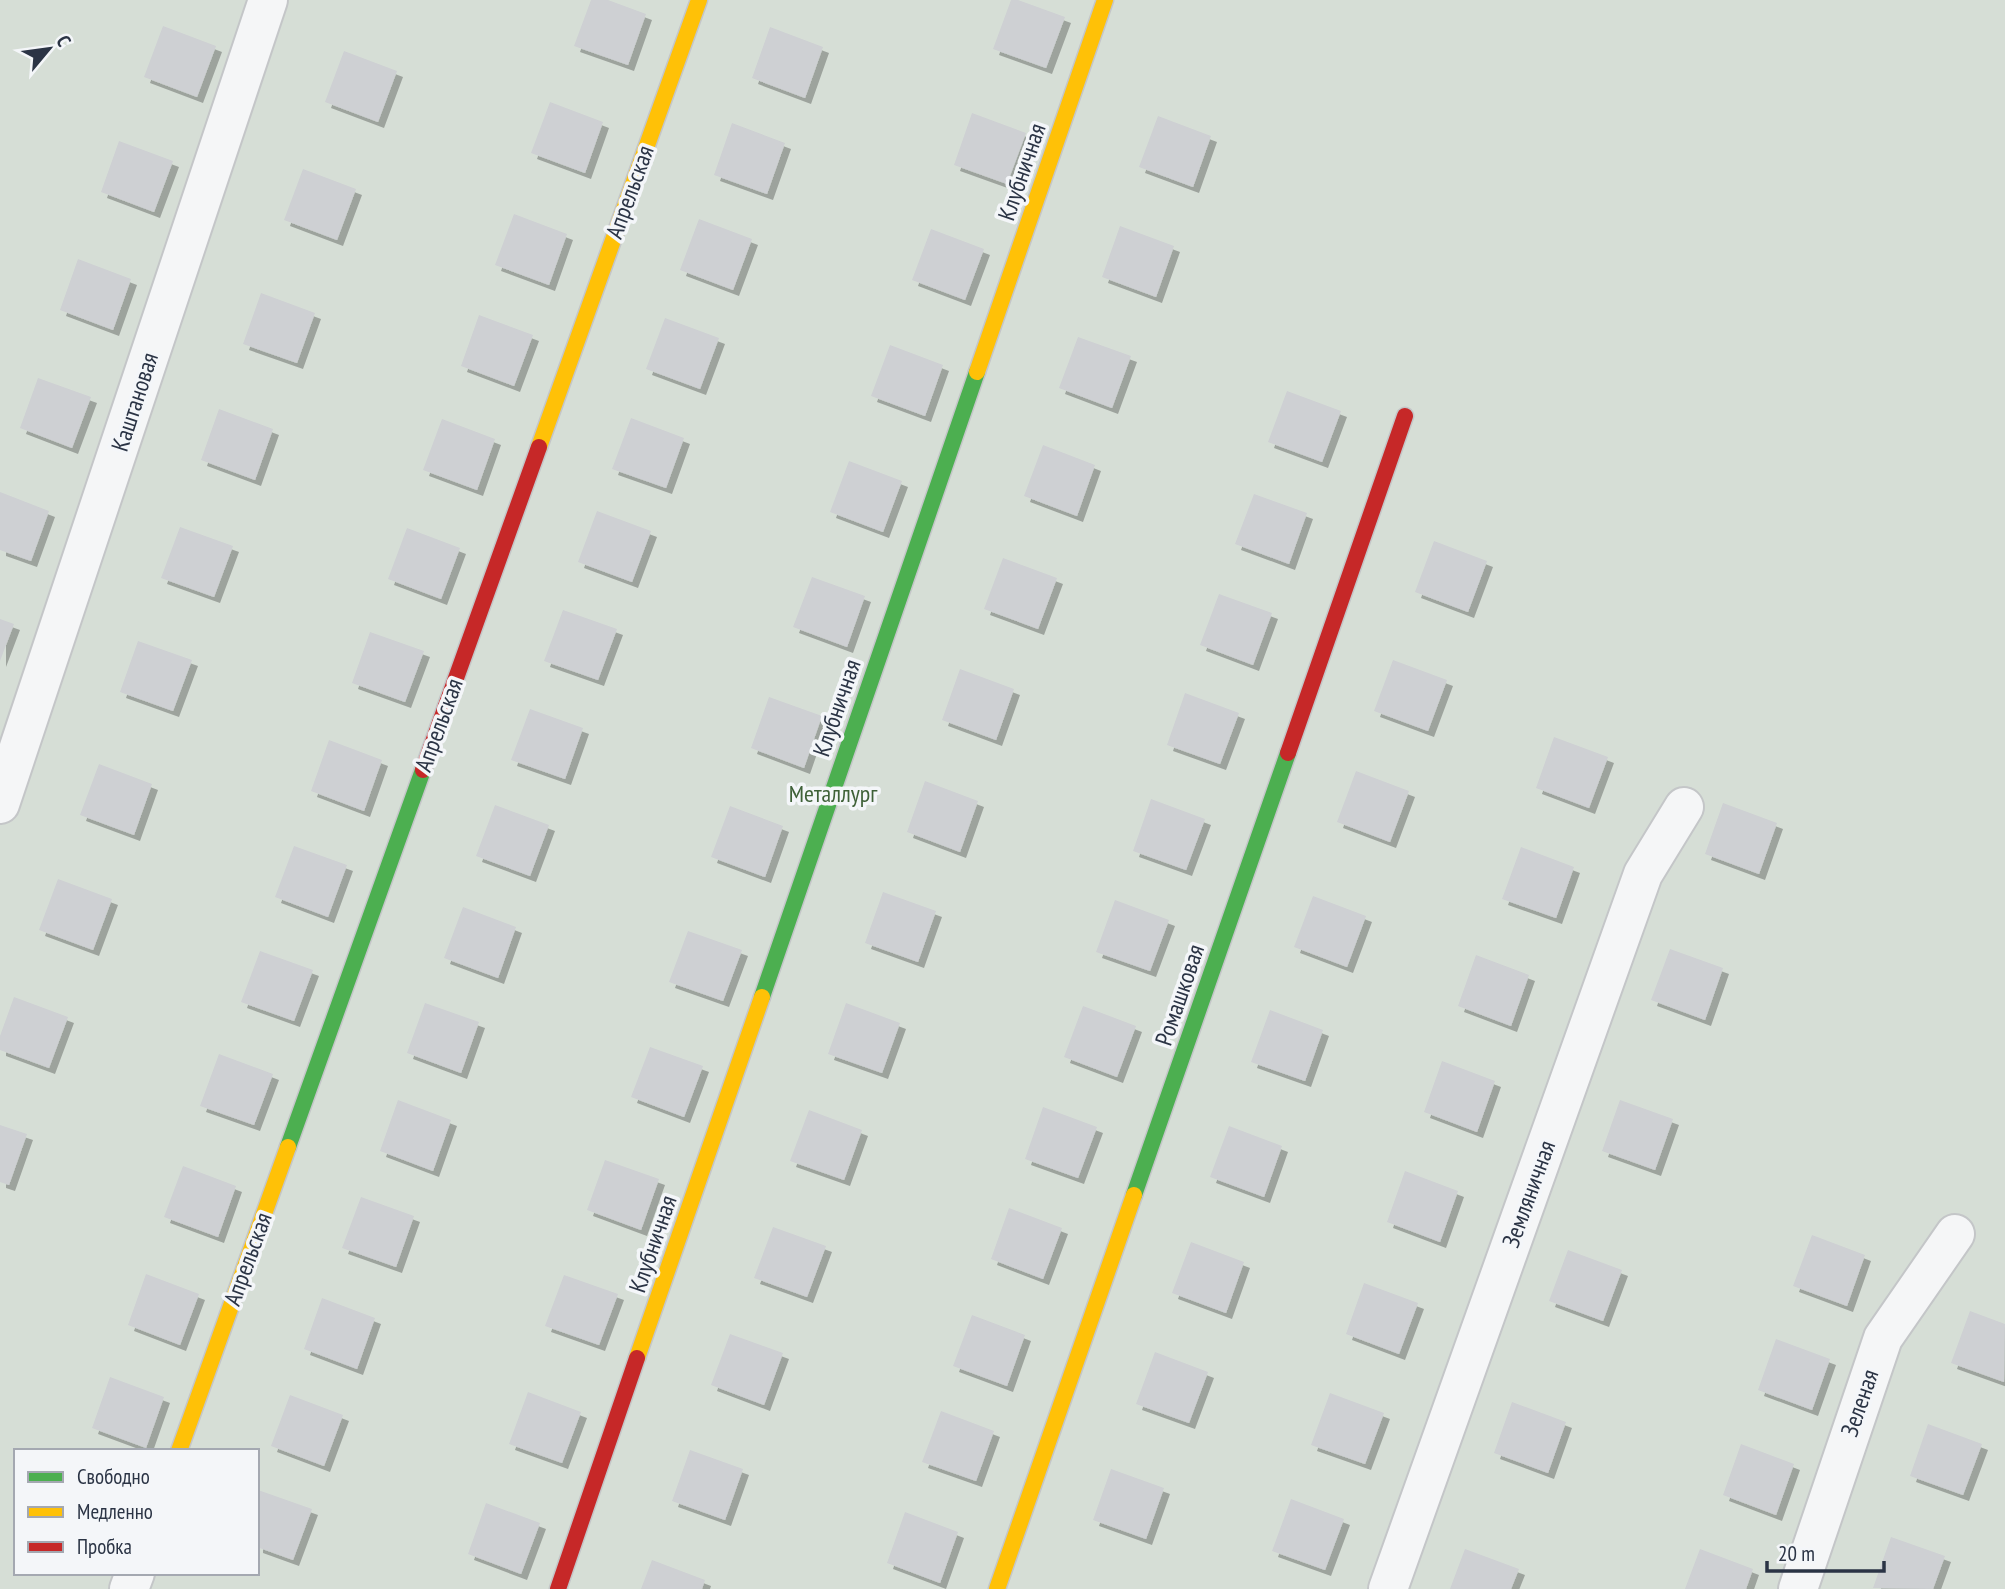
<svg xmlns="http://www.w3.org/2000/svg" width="2005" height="1589" font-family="'PT Sans Narrow',sans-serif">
<defs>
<filter id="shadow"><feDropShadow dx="6" dy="6" stdDeviation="0" flood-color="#0004"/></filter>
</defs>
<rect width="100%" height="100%" fill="#e6e8ea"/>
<path fill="#d6ded6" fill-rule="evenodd" d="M0,0h2005v1589h-2005zM16,1451h241v122h-241z"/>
<path fill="#ced0d3" filter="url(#shadow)" d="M591,0h17l38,14 -18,51 -54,-19z
M1011,0h7l47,17 -19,51 -53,-19z
M163,26l53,20 -19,51 -53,-20z
M770,27l53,20 -18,51 -53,-20z
M344,51l53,20 -19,51 -53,-20z
M550,102l53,20 -18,51 -54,-20z
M972,113l54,20 -19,51 -53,-19z
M1158,116l53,20 -18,51 -54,-20z
M732,123l53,20 -18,51 -53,-19z
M119,141l54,20 -19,51 -53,-20z
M303,169l53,20 -19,51 -53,-20z
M514,214l53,20 -18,51 -54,-20z
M699,219l53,20 -19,51 -53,-20z
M1120,226l54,20 -18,51 -54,-20z
M931,229l53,20 -19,51 -53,-20z
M78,259l53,20 -18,51 -53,-20z
M261,293l54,20 -18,50 -54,-19z
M479,315l54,20 -19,51 -53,-20z
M665,318l54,20 -19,51 -54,-20z
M1078,337l53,19 -19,52 -53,-20z
M890,345l53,20 -18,51 -54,-20z
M38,378l53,19 -19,51 -52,-20z
M1287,391l54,20 -19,51 -54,-20z
M219,409l54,20 -18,51 -54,-20z
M631,418l53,20 -18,50 -54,-19z
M442,419l53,20 -18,51 -54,-20z
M1043,445l52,20 -18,51 -53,-20z
M849,461l53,20 -19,51 -53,-20z
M0,492l49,19 -18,50 -31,-11z
M1254,494l53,19 -18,51 -54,-20z
M597,511l54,20 -19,51 -54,-20z
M180,527l53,19 -19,51 -53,-19z
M407,528l53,20 -19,51 -53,-20z
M1434,541l53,20 -19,51 -53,-20z
M1003,558l54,20 -19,51 -54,-20z
M812,577l53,19 -18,51 -54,-20z
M1219,594l53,19 -19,52 -53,-20z
M563,610l54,19 -19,51 -54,-19z
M0,619l14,5 -14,37z
M370,632l54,19 -19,51 -53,-19z
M138,641l54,19 -19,51 -53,-19z
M1393,660l54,20 -19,51 -54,-20z
M960,669l54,20 -18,51 -54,-20z
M1185,693l54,20 -19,51 -53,-19z
M769,697l53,19 -18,52 -53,-20z
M530,709l53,19 -18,51 -54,-19z
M1554,737l54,20 -19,51 -53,-20z
M329,740l53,20 -18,51 -53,-20z
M99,764l53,20 -18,51 -54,-20z
M1356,771l53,20 -19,51 -53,-20z
M925,781l53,20 -18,51 -53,-20z
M1151,799l54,20 -19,51 -53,-19z
M1723,803l54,20 -18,51 -54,-20z
M495,805l54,20 -19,51 -54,-20z
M730,806l53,20 -18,51 -54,-20z
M294,846l53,19 -19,52 -53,-20z
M1521,847l53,20 -18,51 -54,-19z
M58,879l54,20 -19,51 -54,-20z
M883,892l53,19 -18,51 -53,-19z
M1313,896l53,20 -19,51 -53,-20z
M1115,900l54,20 -19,51 -54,-19z
M463,907l53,20 -18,51 -54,-20z
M688,931l54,19 -19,51 -54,-19z
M1670,949l53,19 -18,52 -54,-20z
M260,951l53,19 -19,51 -53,-19z
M1476,955l53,20 -18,51 -53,-20z
M14,997l54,20 -19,51 -49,-18v-14z
M425,1003l54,19 -18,51 -54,-20z
M846,1003l54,20 -18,50 -54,-19z
M1083,1006l53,20 -19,51 -53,-20z
M1270,1010l53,20 -18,51 -54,-19z
M650,1047l53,19 -19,51 -53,-20z
M219,1054l54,20 -19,51 -54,-19z
M1442,1061l53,20 -18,51 -53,-20z
M398,1100l53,20 -18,51 -53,-20z
M1620,1100l53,19 -18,51 -53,-19z
M1043,1107l54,20 -19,51 -53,-19z
M809,1110l53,20 -18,50 -54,-19z
M0,1125l27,9 -18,51 -9,-3z
M1229,1126l53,20 -18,51 -54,-20z
M605,1160l54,19 -18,51 -54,-20z
M183,1166l53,20 -18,51 -54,-20z
M1405,1171l53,20 -18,51 -53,-20z
M361,1197l53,19 -18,51 -54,-19z
M1009,1208l53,20 -19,51 -52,-20z
M773,1227l53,19 -19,51 -53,-19z
M1812,1235l53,20 -18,51 -54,-20z
M1191,1242l53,20 -18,51 -54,-20z
M1568,1250l54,20 -19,51 -54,-20z
M146,1274l53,20 -19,51 -52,-20z
M564,1275l54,19 -19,51 -54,-19z
M1364,1283l54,20 -19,51 -53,-20z
M322,1298l53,20 -18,51 -53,-20z
M1970,1311l35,13 -1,58 -53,-19z
M972,1315l53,20 -18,51 -54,-20z
M730,1334l53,19 -19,52 -53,-20z
M1776,1339l54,20 -18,51 -54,-20z
M1155,1352l53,20 -19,51 -53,-19z
M110,1377l54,20 -18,51 -54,-20z
M528,1392l53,20 -19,51 -53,-19z
M1330,1393l54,20 -19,51 -54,-19z
M290,1395l53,20 -19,51 -53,-20z
M1512,1402l54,20 -18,51 -54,-20z
M941,1411l53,20 -18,50 -54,-19z
M1928,1424l54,20 -19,51 -53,-19z
M1741,1444l53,20 -18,51 -53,-20z
M690,1450l53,19 -18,51 -53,-19z
M1111,1469l53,19 -18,51 -53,-19z
M258,1490l54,19 -19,51 -36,-13z
M1291,1499l53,20 -19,51 -53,-19z
M486,1503l54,20 -19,51 -53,-20z
M905,1512l53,20 -18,51 -53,-20z
M1891,1537l54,19 -12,33 -60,-1z
M1465,1549l54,20 -8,20h-61z
M1700,1549l53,20 -7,20h-61z
M652,1560l53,20 -3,9h-61z"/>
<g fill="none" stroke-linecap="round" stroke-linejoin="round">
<g stroke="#c4c6c8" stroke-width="42">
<path id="street" d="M0,804l268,-804
M129,1589l6,-16
M1388,1589l255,-715 41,-67
M1798,1589l85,-251 72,-104"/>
</g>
<g stroke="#c4c6c8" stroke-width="19">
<path id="fast" d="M762,997l215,-625
M288,1147l135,-377
M1134,1195l154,-442"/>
</g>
<g stroke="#c4c6c8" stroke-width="19">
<path id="slow" d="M977,372l128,-372
M539,447l160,-447
M637,1358l125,-361
M179,1451l109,-304
M997,1589l137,-394"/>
</g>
<g stroke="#c4c6c8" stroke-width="19">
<path id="jam" d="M1288,753l117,-337
M423,770l116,-323
M558,1589l79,-231"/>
</g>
<use href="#street" stroke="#f5f6f7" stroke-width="38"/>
<use href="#fast" stroke="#4caf50" stroke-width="16"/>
<use href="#slow" stroke="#ffc107" stroke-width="16"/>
<use href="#jam" stroke="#c62828" stroke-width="16"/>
</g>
<g text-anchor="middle" stroke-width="7" stroke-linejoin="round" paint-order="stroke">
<g font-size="24" fill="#2b3445" stroke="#f4f6f9">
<text transform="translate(1022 172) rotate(-71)" y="8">Клубничная</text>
<text transform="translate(630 192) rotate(-70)" y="8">Апрельская</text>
<text transform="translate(135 402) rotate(-72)" y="8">Каштановая</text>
<text transform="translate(837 708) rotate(-71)" y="8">Клубничная</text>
<text transform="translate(439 725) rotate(-70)" y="8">Апрельская</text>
<text transform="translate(1180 995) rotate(-71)" y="8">Ромашковая</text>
<text transform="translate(1529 1194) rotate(-70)" y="8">Земляничная</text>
<text transform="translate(653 1244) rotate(-71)" y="8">Клубничная</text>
<text transform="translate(248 1259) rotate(-70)" y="8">Апрельская</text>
<text transform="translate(1860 1403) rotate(-71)" y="8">Зеленая</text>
</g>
<g font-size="24" fill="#3f6138" stroke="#f4f6f9">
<text x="833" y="802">Металлург</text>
</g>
</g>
<rect x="14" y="1449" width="245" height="126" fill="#f4f6f9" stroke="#a4a8b1" stroke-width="2"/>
<rect x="28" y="1472" width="35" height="10" fill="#4caf50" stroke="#a4a8b1" stroke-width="2"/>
<text x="77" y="1484" font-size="21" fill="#2b3445">Свободно</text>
<rect x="28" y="1507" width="35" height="10" fill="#ffc107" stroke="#a4a8b1" stroke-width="2"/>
<text x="77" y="1519" font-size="21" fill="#2b3445">Медленно</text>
<rect x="28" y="1542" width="35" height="10" fill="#c62828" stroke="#a4a8b1" stroke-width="2"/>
<text x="77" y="1554" font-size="21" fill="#2b3445">Пробка</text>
<g transform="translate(49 49) rotate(61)" stroke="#f4f6f9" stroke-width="5" paint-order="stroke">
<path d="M0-5L12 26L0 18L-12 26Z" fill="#2b3445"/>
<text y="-10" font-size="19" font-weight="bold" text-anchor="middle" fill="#2b3445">С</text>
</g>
<path d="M1767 1561v10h117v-10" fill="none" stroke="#2b3445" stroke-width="3.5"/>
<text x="1778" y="1561" font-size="21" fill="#2b3445" stroke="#f4f6f9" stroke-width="5" paint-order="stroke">20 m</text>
</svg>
